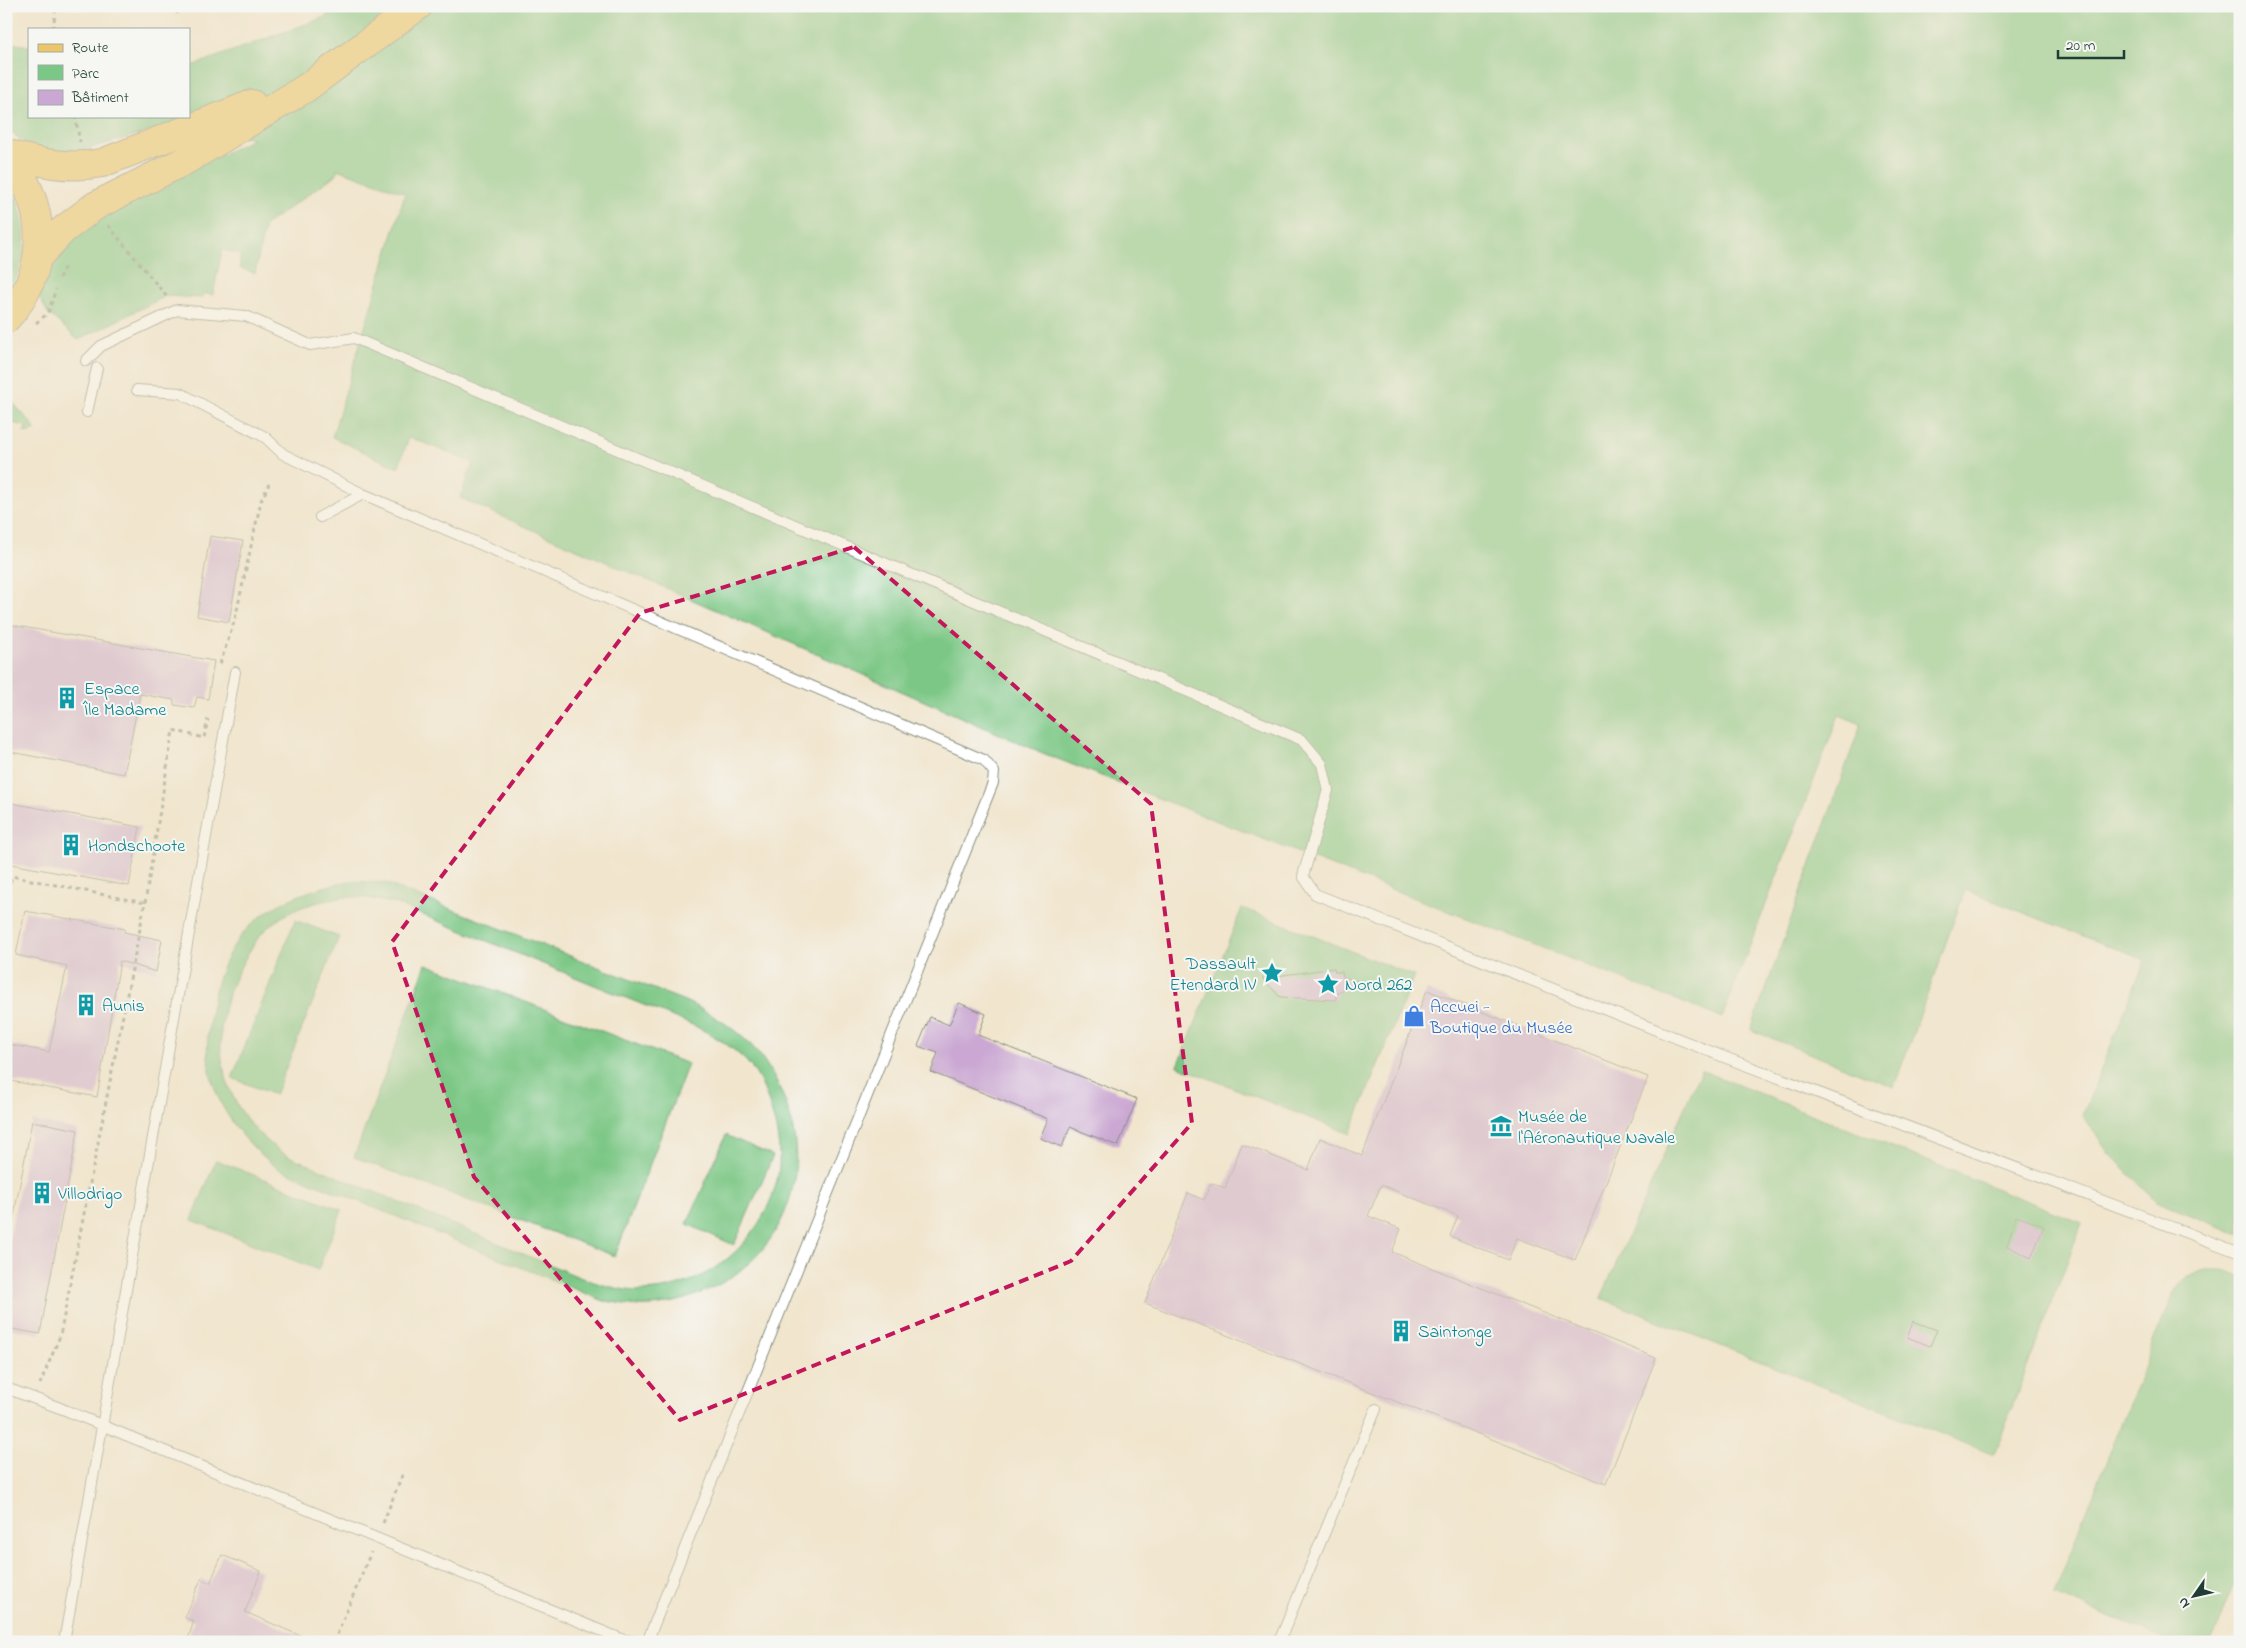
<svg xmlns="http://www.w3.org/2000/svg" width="2246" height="1648" font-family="'Indie Flower',sans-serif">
<rect width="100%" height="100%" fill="#f6f6f2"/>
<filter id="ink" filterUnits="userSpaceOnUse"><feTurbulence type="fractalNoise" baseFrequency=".02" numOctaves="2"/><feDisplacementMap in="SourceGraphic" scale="10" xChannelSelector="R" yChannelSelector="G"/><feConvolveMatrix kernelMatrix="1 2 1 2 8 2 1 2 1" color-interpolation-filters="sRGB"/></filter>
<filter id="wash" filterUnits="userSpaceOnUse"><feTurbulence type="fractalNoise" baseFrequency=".0096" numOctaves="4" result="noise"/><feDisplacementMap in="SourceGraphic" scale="20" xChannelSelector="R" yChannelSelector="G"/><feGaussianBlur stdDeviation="1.12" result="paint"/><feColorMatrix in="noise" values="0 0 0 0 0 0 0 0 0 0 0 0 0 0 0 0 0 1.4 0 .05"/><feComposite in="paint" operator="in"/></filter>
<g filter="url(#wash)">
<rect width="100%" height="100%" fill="#f1e5cd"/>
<path fill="#7bc785" stroke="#4d825c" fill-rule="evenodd" d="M336,6h1904v1229l-84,-34 -46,-46 -27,-40 62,-155 -180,-70 -71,197 -143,-57 110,-306 -22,-9 -117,303 -677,-264 -585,-256 13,-35 -64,-26 -11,31 -66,-31 73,-244 -68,-24v5l-72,51 -10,48 -15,-5v-14l-18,-4 -9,45 -9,-2 -1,5 -37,-2 -88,44 -30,-27 -8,-14v-22l19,-32 43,-28 50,-29 101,-49c-14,-5 -32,-15 -47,-16 -51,-3 -125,41 -173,25 -9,-3 -19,-15 -27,-21v-85l23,4v70h160v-49l136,-50z
M6,177c22,35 27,83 0,118z
M6,395l27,30 2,6 -11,2 2,-7 -20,-4z
M349,881l36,2 302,119c23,11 43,23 62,41 13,12 22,28 30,44 36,74 13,158 -61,198 -23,12 -54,23 -80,21 -11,-1 -23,-4 -34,-5l-325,-132c-37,-27 -67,-65 -71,-112 -2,-15 1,-31 3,-46 4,-28 14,-58 34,-80 27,-30 66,-42 104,-50zM346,897l21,1 29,6 299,122c19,10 37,20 52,36 13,14 20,33 25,51 6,20 10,45 5,67 -15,62 -71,110 -136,111 -21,0 -42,-7 -62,-14l-293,-122c-65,-42 -83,-116 -47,-185 9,-17 18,-34 33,-46 21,-17 47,-23 74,-27z
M1242,908l172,68 -64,158 -172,-68z
M295,920l44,17 -64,158 -43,-17z
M426,964l262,100 -73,192 -261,-99z
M1701,1070l381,153 -88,232 -393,-157z
M726,1135l47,21 -39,89 -47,-21z
M216,1160l126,50 -24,60 -126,-50z
M2205,1270h18l17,6v294l-29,72h-39l-118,-48 116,-294c9,-19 15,-23 35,-30z"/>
<g id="blocks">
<path fill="#cba8d3" d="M210,536l33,5 -14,81 -32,-6z
M6,624l208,37 -6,38 -11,-2 -3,11 -20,-3v-5l-34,-6 -16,80 -118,-23z
M6,802l134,25 -11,59 -123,-23z
M25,911l100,18 -1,3 38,8 -6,32 -36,-11 -23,136 -91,-17v-36l43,8 18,-86 -51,-11z
M1334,968l1,4h7l1,5 19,5 -26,12v6l-56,-3 -18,-19z
M1427,990l221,87 -73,183 -58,-22 -9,22 -58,-24 8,-20 -77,-31 -13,31 33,13 -9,23 264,106 -50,126 -461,-181 43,-110 16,7 7,-17 14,5 17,-44 66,26 12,-32 42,18z
M959,1003l27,11 -8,21 159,64 -19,47 -48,-19 -8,20 -22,-9 8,-19 -117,-47 7,-19 -20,-7 12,-29 19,8z
M32,1121l46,9 -38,204 -34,-6v-71z
M2016,1216l28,10 -13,32 -24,-12z
M1913,1321l24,9 -7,16 -23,-9z
M222,1555l39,16 -16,41 70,30h-128l7,-21 -9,-3 16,-39 9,4z"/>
</g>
</g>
<g filter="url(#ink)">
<use href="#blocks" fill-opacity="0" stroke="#889180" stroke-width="1"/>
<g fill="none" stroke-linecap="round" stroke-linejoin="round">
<g stroke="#889180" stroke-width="12">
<path id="lane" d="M86,361l15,-15 76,-36 69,6 64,29 44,-7 948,402 20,24 6,26 -25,86 12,18 409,163 516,196
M137,390l43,3 85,44 18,17 80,40 621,266 10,12 -1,11 -346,859
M87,412l10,-44
M320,517l43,-23
M6,1388l54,20 564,232 18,2
M64,1642l171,-970
M1279,1642l97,-233"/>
</g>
<g stroke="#889180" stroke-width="30">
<path id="primary" d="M6,153c32,10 63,16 96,10l150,-59
M6,154c42,49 45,117 0,165
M38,257l25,-27 32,-24 93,-47 118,-71 112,-82"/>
</g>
<path stroke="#889180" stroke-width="3" stroke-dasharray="4 4" stroke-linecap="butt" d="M177,14l1,-8
M53,29l3,-23
M75,116l5,26
M108,225l59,72
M59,278l6,-12
M36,323l12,-10 8,-24
M220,664l15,-45 26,-118 8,-17
M6,875l139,28 -85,433 -20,48
M6,898l6,-22
M145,903l28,-173 31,8 4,-19
M383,1523l20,-50
M334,1642l37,-90"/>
<use href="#lane" stroke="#fff" stroke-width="10"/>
<use href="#primary" stroke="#eec569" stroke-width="28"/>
</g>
</g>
<path d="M0 0H2246V1648H0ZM854,547l297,257 41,319 -121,138 -391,159 -206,-243 -82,-235 248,-329z" fill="#f1e5cd" fill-opacity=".55" fill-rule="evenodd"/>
<path fill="none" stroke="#c2185b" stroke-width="4" stroke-dasharray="10 6" stroke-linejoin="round" d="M854,547l297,257 41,319 -121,138 -391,159 -206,-243 -82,-235 248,-329z"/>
<defs>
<g id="building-bare" transform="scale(1.725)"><path d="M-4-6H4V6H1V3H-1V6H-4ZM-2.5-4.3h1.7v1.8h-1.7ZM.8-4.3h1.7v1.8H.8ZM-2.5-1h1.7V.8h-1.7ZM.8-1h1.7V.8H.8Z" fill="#0f9aa8" stroke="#f6f6f2" stroke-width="2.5" paint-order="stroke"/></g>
<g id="sight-bare" transform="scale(1.725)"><path d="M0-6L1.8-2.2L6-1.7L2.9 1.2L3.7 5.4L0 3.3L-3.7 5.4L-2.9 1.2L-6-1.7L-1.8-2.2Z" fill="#0f9aa8" stroke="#f6f6f2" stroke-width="2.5" paint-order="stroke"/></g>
<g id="shop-bare" transform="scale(1.725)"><path d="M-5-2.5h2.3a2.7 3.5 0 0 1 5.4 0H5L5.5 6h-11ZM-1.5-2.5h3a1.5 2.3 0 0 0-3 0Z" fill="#3f7fe0" stroke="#f6f6f2" stroke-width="2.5" paint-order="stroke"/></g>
<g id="museum-bare" transform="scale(1.725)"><path d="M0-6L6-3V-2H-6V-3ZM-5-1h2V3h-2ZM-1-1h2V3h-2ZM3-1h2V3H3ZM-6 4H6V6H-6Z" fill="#0f9aa8" stroke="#f6f6f2" stroke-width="2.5" paint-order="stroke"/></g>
</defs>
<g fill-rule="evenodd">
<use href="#building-bare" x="67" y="698"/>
<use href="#building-bare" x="71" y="845"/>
<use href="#sight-bare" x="1272" y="973"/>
<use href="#sight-bare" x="1328" y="984"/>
<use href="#building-bare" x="86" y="1005"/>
<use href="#shop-bare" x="1414" y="1016"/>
<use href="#museum-bare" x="1501" y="1126"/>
<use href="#building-bare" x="42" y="1193"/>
<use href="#building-bare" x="1401" y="1331"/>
</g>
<g text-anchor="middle" stroke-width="4" stroke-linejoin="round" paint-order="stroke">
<g font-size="18" fill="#0d838f" stroke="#f6f6f2" text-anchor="start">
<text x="84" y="694">Espace<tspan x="84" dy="21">Île Madame</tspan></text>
<text x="88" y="851">Hondschoote</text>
<text x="1256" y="969" text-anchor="end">Dassault<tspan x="1256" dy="21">Etendard IV</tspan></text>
<text x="1345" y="990">Nord 262</text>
<text x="102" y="1011">Aunis</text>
<text x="1518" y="1122">Musée de<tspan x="1518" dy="21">l'Aéronautique Navale</tspan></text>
<text x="58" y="1199">Villodrigo</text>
<text x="1418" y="1337">Saintonge</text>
</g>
<g font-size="18" fill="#366cbe" stroke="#f6f6f2" text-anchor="start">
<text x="1430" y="1012">Accuei -<tspan x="1430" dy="21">Boutique du Musée</tspan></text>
</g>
</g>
<rect width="2246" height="1648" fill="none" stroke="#f6f6f2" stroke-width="25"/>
<rect x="28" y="28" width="162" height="90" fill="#f6f6f2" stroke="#a0aca6"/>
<rect x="38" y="44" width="25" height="8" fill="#eec569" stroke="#a0aca6"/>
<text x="72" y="52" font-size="15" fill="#1f3d34">Route</text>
<rect x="38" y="65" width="25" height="15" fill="#7bc785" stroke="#a0aca6"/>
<text x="72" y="78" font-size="15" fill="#1f3d34">Parc</text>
<rect x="38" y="90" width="25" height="15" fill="#cba8d3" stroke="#a0aca6"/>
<text x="72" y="102" font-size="15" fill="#1f3d34">Bâtiment</text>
<g transform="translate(2194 1596) rotate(236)" stroke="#f6f6f2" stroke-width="4" paint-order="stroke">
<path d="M0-4L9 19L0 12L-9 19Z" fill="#1f3d34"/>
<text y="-8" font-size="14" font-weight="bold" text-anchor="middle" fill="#1f3d34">N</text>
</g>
<path d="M2058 50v8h66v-8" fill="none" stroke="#1f3d34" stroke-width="2.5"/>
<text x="2066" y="50" font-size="15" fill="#1f3d34" stroke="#f6f6f2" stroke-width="4" paint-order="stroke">20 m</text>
</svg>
